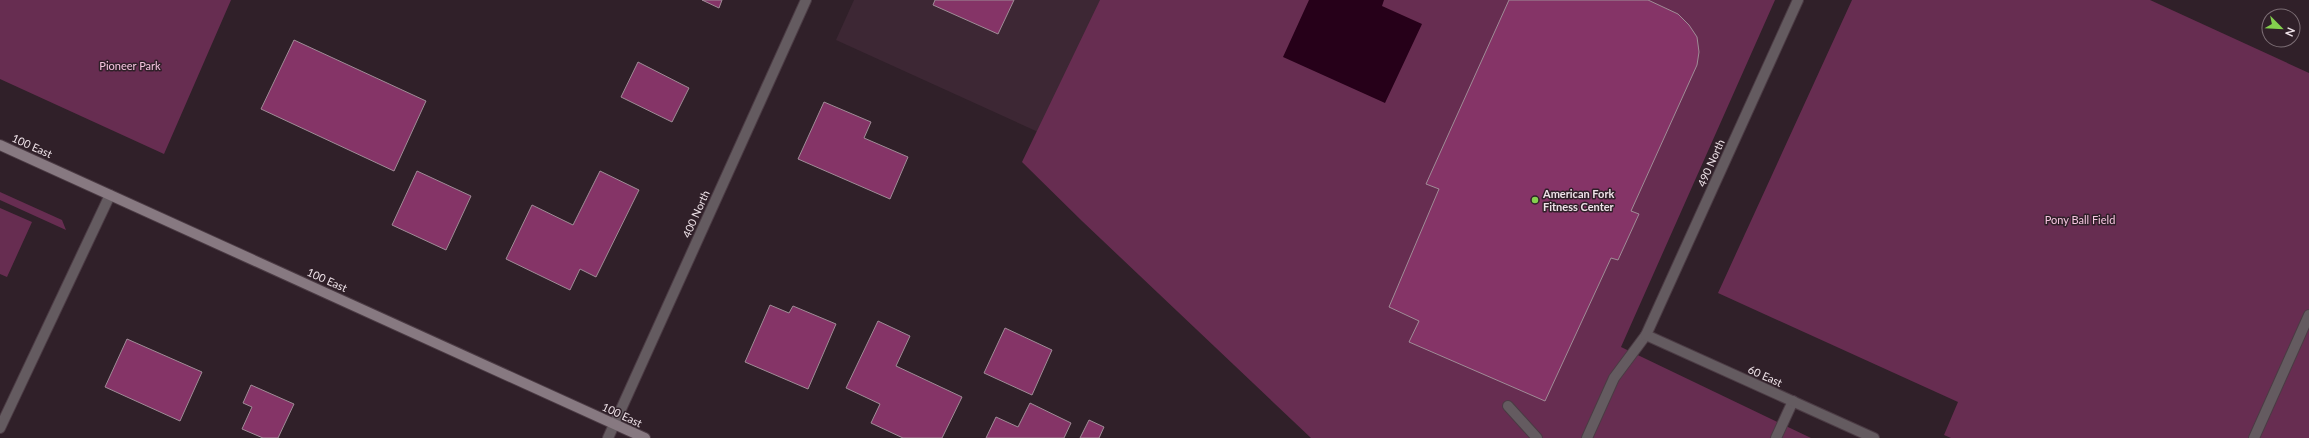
<svg xmlns="http://www.w3.org/2000/svg" width="2309" height="438" font-family="Lato,sans-serif">
<rect width="100%" height="100%" fill="#302029"/>
<path fill="#3d2734" d="M854,0h255l-62,136 -211,-96z"/>
<path fill="#672d51" d="M0,0h231l-67,154 -164,-75z
M1100,0h675l-154,347 190,91h-500l-229,-217 -60,-59z
M1852,0h298l159,73v365h-358l-7,-3 14,-33 -240,-109z
M0,192l62,28 4,10 -66,-30z
M0,208l32,14 -25,55 -7,-3z"/>
<path fill="#260019" d="M1309,0h75l-2,6 40,18 -37,79 -102,-46z"/>
<path fill="#853467" stroke="#a08c97" d="M702,0h20l-3,8z
M935,0h79l-16,34 -65,-29z
M1509,0h139l30,14 11,11 8,12 2,15 -2,13 -66,146 8,3 -21,46 -7,-2 -66,143 -136,-59 10,-21 -30,-14 50,-118 -13,-5z
M294,40l132,61 -32,70 -133,-62z
M638,62l51,26 -17,34 -51,-25z
M824,102l47,20 -7,16 44,19 -18,42 -92,-40z
M417,171l54,25 -25,54 -54,-25z
M600,171l39,19 -43,87 -16,-8 -10,21 -64,-31 26,-54 41,20z
M770,305l19,8 4,-7 43,18 -28,65 -63,-27z
M878,321l32,15 -14,30 66,31 -20,41h-39l-32,-15 9,-19 -34,-16z
M1005,328l47,22 -20,45 -48,-22z
M127,339l75,33 -22,49 -75,-34z
M251,385l43,19 -16,34h-15l-21,-9 10,-22 -9,-4z
M1030,403l41,20 -7,15h-78l10,-21 22,10z
M1089,420l15,7 -5,11h-19z"/>
<g fill="none" stroke-linecap="round" stroke-linejoin="round">
<g stroke="#4b3b44" stroke-width="12">
<path id="lane" d="M1508,406l29,32
M0,428l110,-233
M1587,438l27,-60 32,-43
M1776,438l17,-37
M2254,438l55,-123"/>
</g>
<g stroke="#4b3b44" stroke-width="12">
<path id="street" d="M1798,0l-152,335 228,103
M608,438l198,-438"/>
</g>
<g stroke="#4b3b44" stroke-width="12">
<path id="secondary" d="M0,145l645,293"/>
</g>
<use href="#lane" stroke="#645b60" stroke-width="10"/>
<use href="#street" stroke="#645b60" stroke-width="10"/>
<use href="#secondary" stroke="#877981" stroke-width="10"/>
</g>
<circle fill="#84d04e" stroke="#302029" stroke-width="1.5" cx="1535" cy="200" r="4"/>
<g text-anchor="middle" stroke-width="3" stroke-linejoin="round" paint-order="stroke">
<g font-size="11" fill="#f5c5df" stroke="#302029">
<text x="130" y="70">Pioneer Park</text>
<text x="2080" y="224">Pony Ball Field</text>
</g>
<g font-size="11" fill="#eee2e8" stroke="#302029">
<text transform="translate(32 146) rotate(24)" y="4">100 East</text>
<text transform="translate(1711 163) rotate(-66)" y="4">490 North</text>
<text transform="translate(696 214) rotate(-66)" y="4">400 North</text>
<text transform="translate(327 280) rotate(24)" y="4">100 East</text>
<text transform="translate(1765 376) rotate(24)" y="4">60 East</text>
<text transform="translate(622 415) rotate(25)" y="4">100 East</text>
</g>
<g font-size="11" font-weight="bold" fill="#eee2e8" stroke="#302029" text-anchor="start">
<text x="1543" y="198">American Fork<tspan x="1543" dy="13">Fitness Center</tspan></text>
</g>
</g>
<g transform="translate(2281 28) rotate(114)"><circle r="19" fill="#302029" stroke="#7c6e75"/>
<path d="M0-3L7 15L0 10L-7 15Z" fill="#84d04e"/>
<text y="-6" font-size="11" font-weight="bold" text-anchor="middle" fill="#eee2e8">N</text>
</g>
</svg>
